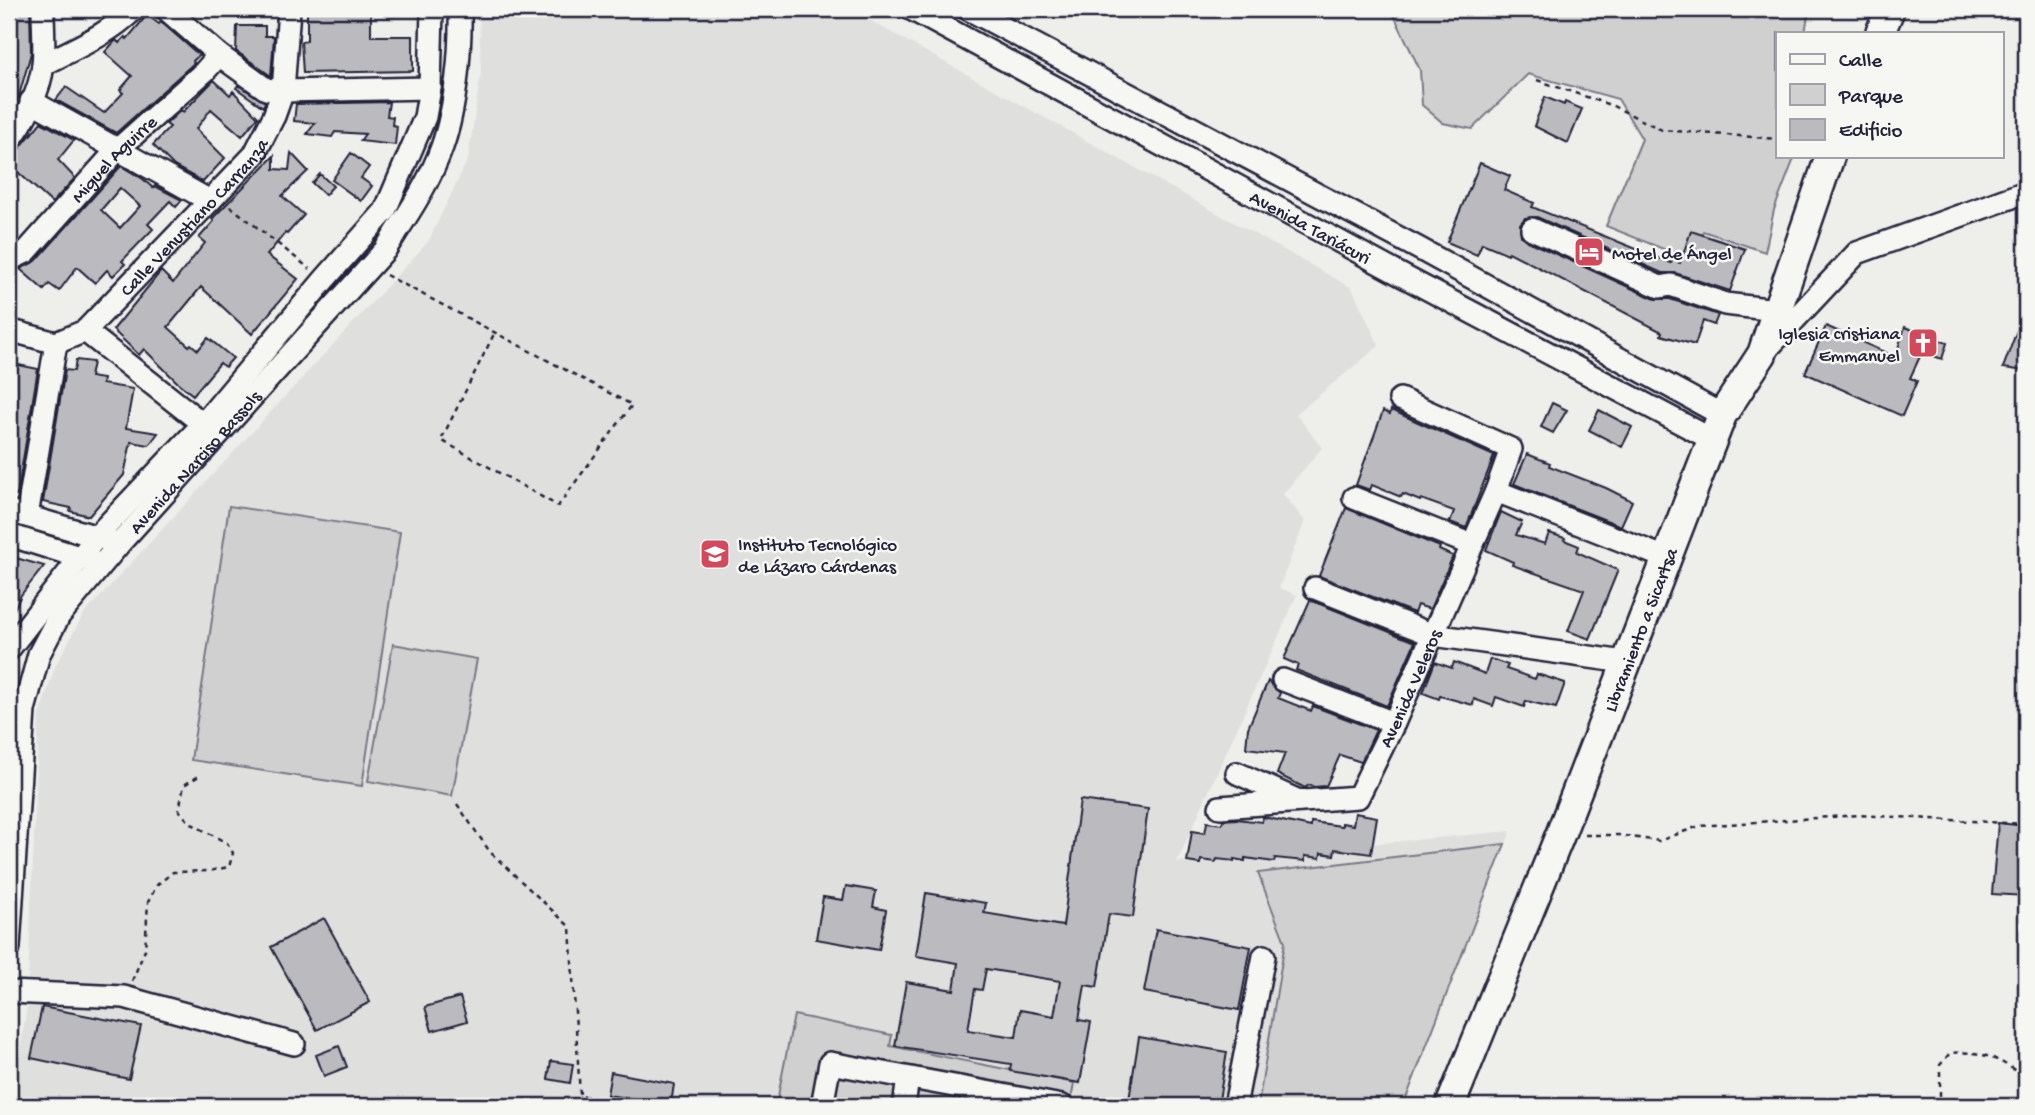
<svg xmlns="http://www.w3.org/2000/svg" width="2035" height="1115" font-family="'Gochi Hand',sans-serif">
<rect width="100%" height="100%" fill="#eeeeeb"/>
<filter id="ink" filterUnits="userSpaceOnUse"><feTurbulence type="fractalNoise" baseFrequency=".0143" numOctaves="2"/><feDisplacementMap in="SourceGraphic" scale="14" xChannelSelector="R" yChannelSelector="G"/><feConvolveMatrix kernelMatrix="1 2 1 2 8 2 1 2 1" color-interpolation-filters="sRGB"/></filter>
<g filter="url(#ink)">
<path fill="#dfdfde" d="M479,9h370l503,279 27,58 -83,68 26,34 -39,46 22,27 -26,67 18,7 -120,267 334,-31 -115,275h-1385l16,-100 12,-290 16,-49 28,-52 345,-373 40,-83 13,-86z"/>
<path fill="#d0d0d1" stroke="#797986" stroke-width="2" d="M1391,9h418l-4,24h-27v123h17l-21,54 -9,42 -62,-21 -10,30 -87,-35 36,-87 -24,-40 -90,-25 -56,55 -29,-6 -21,-18 -2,-35z
M229,506l171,26 -38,254 -171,-26z
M393,644l84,15 -25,137 -84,-15z
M1505,844l-102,262h-145l27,-164 -27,-69z
M794,1015l98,20 -2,11 184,37 -4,23h-294z"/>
<path fill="#bbbbbf" stroke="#22223b" stroke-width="2" fill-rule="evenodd" d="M9,9h21l1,44 -13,46 -9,-2z
M307,9h64v27h42v35l-110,2 -2,-31 6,-1z
M147,15l12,9 2,-2 38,33 -6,6 1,2 -78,70 -60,-33 10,-13 38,26 19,-20 -3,-3 12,-14 -27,-24 11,-12 3,3 6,-6 2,2z
M237,26h28v10h9l-3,40 -35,-25z
M214,80l16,15 3,-4 25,26 -16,19 -31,-27 -15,20 29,29 -22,24 -29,-16 -21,-21 17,-18 -4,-3 15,-14 2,2z
M238,85l27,17 -2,5 -27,-19z
M1545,97l19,8 1,-3 17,7 -14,34 -34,-17z
M389,102l-2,14 6,1 -1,8 5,1 -2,19 -35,-4 5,-7 -30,-2 -3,5 -25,-3 8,-11 -21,-2 2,-17z
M41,122l33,18 -16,20 17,18 -23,25 -43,-39v-7l10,-8z
M291,153l17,18 -26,25 22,19 -17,19 -2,-1 -18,22 31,24 -46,55 -51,-47 -33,40 21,19 2,-2 7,6 10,-12 25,20 -8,9 -5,-4 -27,32 -15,-12 -34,-34 -5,6 -26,-25 48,-59 12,12 32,-40 -6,-5 15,-17 -2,-2 62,-63v13l15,1z
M351,153l18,14 -8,11 11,8 -11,15 -29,-21z
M1480,163l30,13 -6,14 30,13 -2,4 139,56 1,-3 8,3 11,-32 54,18 -15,42 -55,-18h-13l-125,-56 -12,1 -5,6 1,12 6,5 128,58h15l48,16 -4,10 -11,-4 -8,24 -34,-10 1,-3 -153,-80 -1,2 -26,-11 -5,12 -30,-13z
M121,166l22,13 10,9 2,-2 27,14 -6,7 -6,-6 -22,23 5,5 -31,32 3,3 -12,12 -6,-6 -12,13 -18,-16 -18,24 -10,-7 -5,6 -24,-21 16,-8zM120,188l20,18 -20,22 -19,-18z
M320,174l13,12 -8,9 -13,-12z
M2025,309l1,62 -23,-3z
M1826,326l69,31 10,-30 42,16 -5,16 -20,-7 -12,26 7,3 -15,35 -97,-43z
M76,360l17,2 -3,15 13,2 -1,5 31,5 -7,39 32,5 -9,12 -18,-3 -7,33 -35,41 -19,-5 1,-3 -28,-6 22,-132 9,1z
M9,363l29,6 -21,127 -8,-1z
M1552,403l15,7 -14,23 -12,-6z
M1391,410l103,46 -28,72 -16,-6 4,-11 -33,-12 -1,2 -17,-7 -2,3 -29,-12 -2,5 -14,-5 27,-74 7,3z
M1599,410l33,17 -10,20 -33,-17z
M1527,454l23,9 -1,3 57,22 26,13 -11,25 -107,-42z
M1346,508l94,39 -1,3 14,6 -23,53 -13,-4 -3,8 -95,-37z
M1501,512l21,10 -6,13 29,9 4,-11 16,5 -1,2 15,6 -2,6 41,18 -28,69 -22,-8 16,-41 -72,-25 1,-3 -27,-12z
M9,556l35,10 -23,29 -12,25z
M1310,600l105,42 -28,64 -91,-36 2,-5 -14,-6z
M1490,659l18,6 -2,4 29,10 2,-5 28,9 -9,25 -30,-7 -2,6 -28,-10 -3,9 -19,-7 -1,6 -33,-9 -1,3 -16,-6 12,-31 17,6 2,-6 31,12z
M1268,681l12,12 -2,5 33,13 2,-5 63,24 -15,32 -21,-7 -14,31 -12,1 -5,-2 -4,3 -28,-14 8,-21 -39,-5 2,-20z
M1080,800l68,9 -15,108 -24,-3 -12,73 -12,-2 -6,35 12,2 -11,61 -70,-12 1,-7 -116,-18 11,-64 48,8 4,-27 -42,-7 10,-63 60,10 -2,10 79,13zM986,969l74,12 -6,35 -34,-6 -4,27 -48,-7 7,-41 7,1z
M1355,813l22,4 -6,37 -36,-5 -1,6 -13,-2 -1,5 -15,-2v5l-30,-3 -1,4 -29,-4v3l-11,-2v2l-17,-2 -1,3 -15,-2 -1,4 -13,-2 5,-31 13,2 2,-11 15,2 1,-4 13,-1 26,3 1,-5 48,10v-5l31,4v-3l11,2z
M1998,823l28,3v70l-34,-2z
M846,886l30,5 -3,16 13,3 -7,40 -63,-11 7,-42 20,3z
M324,918l46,84 -53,28 -46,-83z
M1156,929l95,18 -12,63 -95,-18z
M460,997l7,24 -35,10 -7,-24z
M42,1007l99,19 -12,53 -98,-21z
M1139,1037l88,15 -9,54h-90z
M339,1046l8,21 -23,9 -8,-21z
M551,1061l22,3 -3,19 -22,-4z
M611,1072l63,12 -3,20 -64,-9z"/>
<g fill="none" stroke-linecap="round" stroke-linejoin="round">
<g stroke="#22223b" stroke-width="26">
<g id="minor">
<path d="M166,9l53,46 47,34 17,2 147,-3"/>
<path id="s1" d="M911,9l492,267 310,164"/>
<path d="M968,9l450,239 304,167"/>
<path d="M43,65c32,-17 65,-30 91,-56"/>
<path d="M31,101l179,100"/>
<path d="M9,141c16,-19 31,-51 34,-76 2,-18 0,-38 0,-56"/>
<path d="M1532,229l128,58 11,-2 54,19 51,6"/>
<path id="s2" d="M9,260l17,-8 91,-102 87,-78 15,-17"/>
<path id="s3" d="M9,330l47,13 29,-12 169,-176 20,-39 9,-25 6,-82"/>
<path d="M85,331l118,93"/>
<path d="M1766,350l91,-97 169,-61"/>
<path d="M1496,491l170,67"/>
<path d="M1354,498l118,47"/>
<path d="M9,511l99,29"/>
<path d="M27,516l29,-173"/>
<path d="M9,535l83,26"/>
<path d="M1315,588l118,47 192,27"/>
<path d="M9,649l88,-113 106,-112 121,-144 61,-69 40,-94 5,-29 2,-79"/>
<path d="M1283,680l111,43"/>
<path d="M1237,773l62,28"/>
<path id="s4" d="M1220,807l138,-10 36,-74 102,-232 15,-42 -111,-50"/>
<path id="s5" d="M9,947l15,-237 15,-56 20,-38 61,-73 265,-293c21,-33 44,-66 57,-103 14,-39 19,-97 18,-138"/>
<path d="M9,992l115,5 170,47"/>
<path d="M822,1106l8,-43 232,43"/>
<path d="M904,1106l4,-28"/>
<path d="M1235,1106l29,-150"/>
</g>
</g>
<g stroke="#22223b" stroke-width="33">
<g id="major">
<path d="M1880,33l10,-24"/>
<path id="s6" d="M1450,1106l110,-271 162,-420 40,-61 68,-198"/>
</g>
</g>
<path stroke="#22223b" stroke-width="2.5" stroke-dasharray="5 5" stroke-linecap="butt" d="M1537,80l76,26 49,24 116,9
M230,206l80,63
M386,275l246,130 -74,101 -117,-66 53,-106
M457,804l33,48 80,75 10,169 73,10
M1585,835h33l41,6 40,-15 160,-11 167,9
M132,981l13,-31 3,-48 9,-17 16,-13 36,-1 20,-4 4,-14 -6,-10 -37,-20 -11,-13 5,-25 15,-9
M562,1106l18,-10
M1940,1106v-41l10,-12c33,-3 51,6 76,26"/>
<use href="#minor" stroke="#f6f6f2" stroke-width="21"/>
<use href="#major" stroke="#f6f6f2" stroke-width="28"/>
</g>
</g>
<defs>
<g id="hotel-square" transform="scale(1.575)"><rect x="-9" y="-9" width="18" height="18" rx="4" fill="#d1495b" stroke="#f6f6f2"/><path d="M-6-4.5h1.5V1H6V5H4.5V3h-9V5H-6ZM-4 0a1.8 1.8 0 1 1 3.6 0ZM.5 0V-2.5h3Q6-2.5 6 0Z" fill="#fff"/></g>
<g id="church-square" transform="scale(1.575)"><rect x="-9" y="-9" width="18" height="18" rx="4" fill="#d1495b" stroke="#f6f6f2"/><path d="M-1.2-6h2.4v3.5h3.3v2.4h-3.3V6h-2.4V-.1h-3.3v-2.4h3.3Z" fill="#fff"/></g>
<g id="university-square" transform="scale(1.575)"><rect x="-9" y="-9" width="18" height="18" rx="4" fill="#d1495b" stroke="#f6f6f2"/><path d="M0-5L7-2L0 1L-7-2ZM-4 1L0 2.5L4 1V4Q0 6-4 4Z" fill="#fff"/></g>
</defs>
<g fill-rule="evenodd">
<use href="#hotel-square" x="1589" y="252"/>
<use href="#church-square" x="1923" y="343"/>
<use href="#university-square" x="715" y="554"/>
</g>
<g text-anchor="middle" stroke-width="5" stroke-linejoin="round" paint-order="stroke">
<g font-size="19" fill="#22223b" stroke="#f6f6f2">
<text dy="7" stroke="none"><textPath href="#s2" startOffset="147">Miguel Aguirre</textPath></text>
<text dy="7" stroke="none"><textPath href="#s3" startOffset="238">Calle Venustiano Carranza</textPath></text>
<text dy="7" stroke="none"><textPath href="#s1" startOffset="455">Avenida Tariácuri</textPath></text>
<text dy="7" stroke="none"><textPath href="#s5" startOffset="544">Avenida Narciso Bassols</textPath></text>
<text dy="7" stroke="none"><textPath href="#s6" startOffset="513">Libramiento a Sicartsa</textPath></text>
<text dy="7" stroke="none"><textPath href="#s4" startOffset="259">Avenida Veleros</textPath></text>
</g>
<g font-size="19" fill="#22223b" stroke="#f6f6f2" text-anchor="start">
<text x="1612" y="259">Motel de Ángel</text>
<text x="1900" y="339" text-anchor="end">Iglesia cristiana<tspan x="1900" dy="22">Emmanuel</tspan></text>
<text x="738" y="550">Instituto Tecnológico<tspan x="738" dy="22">de Lázaro Cárdenas</tspan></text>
</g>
</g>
<rect width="2035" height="1115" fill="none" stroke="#f6f6f2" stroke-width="35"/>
<rect x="18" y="18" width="2000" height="1080" fill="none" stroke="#22223b" stroke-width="2.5" filter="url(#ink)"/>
<rect x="1776" y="32" width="228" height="126" fill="#f6f6f2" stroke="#a1a1a9" stroke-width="2"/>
<rect x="1790" y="54" width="35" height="10" fill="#f6f6f2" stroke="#a1a1a9" stroke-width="2"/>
<text x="1839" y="66" font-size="21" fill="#22223b">Calle</text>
<rect x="1790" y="84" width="35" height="21" fill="#d0d0d1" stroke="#a1a1a9" stroke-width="2"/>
<text x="1839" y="102" font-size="21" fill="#22223b">Parque</text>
<rect x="1790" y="119" width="35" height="21" fill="#bbbbbf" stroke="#a1a1a9" stroke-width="2"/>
<text x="1839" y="136" font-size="21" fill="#22223b">Edificio</text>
</svg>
